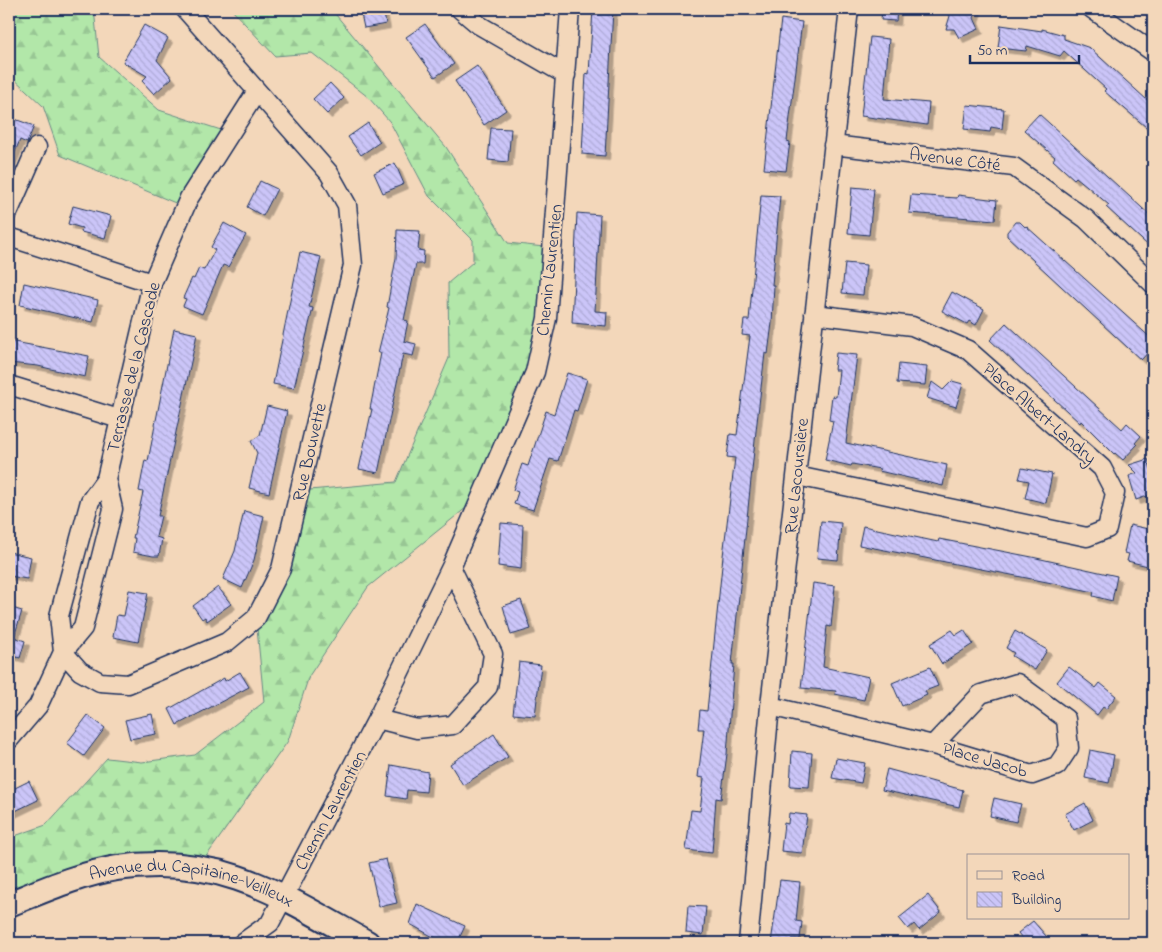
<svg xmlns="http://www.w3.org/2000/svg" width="1162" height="952" font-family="'Indie Flower',sans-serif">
<defs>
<pattern id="forest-firs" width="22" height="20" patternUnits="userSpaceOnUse" patternTransform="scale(1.25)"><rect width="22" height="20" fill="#b2e7a9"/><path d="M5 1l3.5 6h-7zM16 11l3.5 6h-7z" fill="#98c694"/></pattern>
<pattern id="building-back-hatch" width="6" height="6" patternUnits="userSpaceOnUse" patternTransform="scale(1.25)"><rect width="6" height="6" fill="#cbc5f8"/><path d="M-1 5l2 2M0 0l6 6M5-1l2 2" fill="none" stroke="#aeaad7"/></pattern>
<filter id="shadow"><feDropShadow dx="4.5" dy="4.5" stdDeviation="0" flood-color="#0004"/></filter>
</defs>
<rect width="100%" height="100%" fill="#f3d7ba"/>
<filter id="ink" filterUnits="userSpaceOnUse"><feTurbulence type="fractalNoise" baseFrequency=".02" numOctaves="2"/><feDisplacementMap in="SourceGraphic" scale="10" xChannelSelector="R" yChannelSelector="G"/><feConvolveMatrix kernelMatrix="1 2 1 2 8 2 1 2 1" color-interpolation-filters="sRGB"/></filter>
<g filter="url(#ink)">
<path fill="url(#forest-firs)" stroke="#668b84" d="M9,9h85l5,48 60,53 65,21 -39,76 -125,-52 -17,-49 -34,-32z
M231,9h100l115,138 62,96 45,5 -6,70 -65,177 -114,92 -59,89 -21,65 -90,127 -30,-3 -159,39v-66l37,-13 61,-67 35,4 53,-7 69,-53 -8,-84 43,-127 97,-9 53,-124 -1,-75 25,-21v-22l-44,-44 -39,-74 -22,-25 -56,-44 -37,3z"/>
<path fill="url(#building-back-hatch)" stroke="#1b2f5e" filter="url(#shadow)" d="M360,9h23l3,15 -22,4z
M593,9h20l-8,147 -23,-2 4,-81 3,1z
M882,9h15l-1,12 -15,-1z
M946,9h31l-3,9 5,11 -20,9 -5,-9h-8l4,-13z
M781,19l21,3 -15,119 3,1 -4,29 -22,-2z
M425,24l29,40 -19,13 -29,-40z
M144,25l24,13 -11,22 15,18 -18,16 -12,-13 5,-5 -24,-14z
M1001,25l41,6v-2l22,6v4l26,9 57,52 6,-8v41l-49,-42 2,-2 -42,-38 -4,5 -33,-10 -1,5 -28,-3z
M870,37l19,2 -5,60 45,4 -2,22 -66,-9z
M477,66l29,44 -22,15 -29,-44z
M330,83l14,15 -17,16 -14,-15z
M967,105l37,4 -2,20 -11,-2 -1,5 -26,-3z
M1039,114l114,104v32l-47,-43 3,-2 -22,-19 -11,-9 -2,2 -21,-19 2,-3 -31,-27z
M9,117l25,9 -7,17 -7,-3 -11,26z
M368,123l12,19 -19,13 -13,-18z
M491,128l20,1 -3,33 -20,-2z
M395,163l9,21 -21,9 -9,-20z
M260,181l17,8 -14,27 -16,-9z
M852,187l22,2 -5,46 -21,-2z
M761,195l19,1 -8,89h2l-2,38 -4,31 -3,-1 -9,78 -24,233h2l-7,90 -6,45 -5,-1 -4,55 -26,-3 5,-40 9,1 4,-33 -6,-1 6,-48h-6l2,-19 7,1 16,-155 12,-98 -8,-1 3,-23 7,1 13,-99 -8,-1 2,-15h5z
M911,195l46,3 1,-3 39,5 -2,20 -86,-7z
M73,206l38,10 -6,22 -24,-6 1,-4 -14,-4z
M577,213l23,2 -5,96 12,1 -1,14 -34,-3z
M1015,222h5l5,5 1,-1 127,114v7l-12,13 -134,-124v-4z
M224,223l22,12 -18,32 -5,-2 -21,49 -19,-8 3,-7 -3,-1 9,-20 2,1 5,-11 5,2 11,-20 -4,-3z
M397,230l23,1 -2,19 6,1 -1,13h-7l-12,56 4,1 -4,20 12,3 -3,12 -10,-2 -25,119 -19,-4 13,-60h-2l11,-56h-3l11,-45 -2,-1 9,-49z
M300,252l21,5 -12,50 4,1 -19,80 -21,-4z
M845,263l21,2 -3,30 -21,-2z
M24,283l74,17 -5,22 -73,-17z
M952,292l32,17 -8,16 -7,-4 -2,3 -25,-13z
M1006,323l116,106 5,-6 14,13 -6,7 2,2 -14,15 -8,-7 -1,1 -33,-33 -1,2 -90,-83z
M174,329l23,5 -39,182h3l-5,21 6,2 -3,17h-6l-20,-4 2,-14h-2l10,-46 -4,-1 6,-31 3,1z
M9,341l80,15 -4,21 -47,-11 -29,-3z
M836,353l21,2 -11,88 101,22 -4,21 -64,-15 1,-2 -28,-5 -1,2 -26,-6 8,-39 -4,-1 3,-24 4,1 3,-27h-5z
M899,364l28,3 -2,18 -28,-2z
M567,373l20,6 -10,32 -3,-1 -16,51 -8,-2 -17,51 -19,-6 4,-12 -5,-2 9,-26 6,2 18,-55 8,3z
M952,381l11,3 -7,23 -29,-9 5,-16 11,8z
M267,406l20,5 -18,82 -20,-5 8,-35 -6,-12 9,-6z
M1148,459l5,17v18l-17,6 -7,-24 8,-3 -8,-8z
M1022,468l30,6 -6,29 -21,-5 4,-17 -10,-2z
M244,511l20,5 -10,44 -12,28 -19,-9 12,-28z
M821,521l20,2 -3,37 -21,-2z
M501,523l22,2 -2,44 -23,-3z
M1130,525l23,5 -5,36 -21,-5 2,-7 -5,-1z
M863,526l75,16 1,-3 93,18 85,19 -5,25 -19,-5 1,-4 -42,-9 -193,-38z
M9,552l22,5 -4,22 -18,-3z
M813,583l22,3 -4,41 -4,-1 -4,41 46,10 -5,23 -29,-6 1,-3 -35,-3z
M218,587l13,17 -24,17 -2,-4 -3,2 -9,-13z
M129,590l19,3 -10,49 -25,-5 4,-22 7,1z
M521,600l10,29 -20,6 -8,-29z
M9,607l13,4 -8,26 11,4 -5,17 -11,-3z
M952,630l4,5 8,-5 9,14 -31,20 -12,-20z
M1015,631l32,19 -12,20 -23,-14 2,-3 -8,-5z
M519,662l22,3 -6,51 -22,-2z
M930,667l8,19 -13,5 2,4 -25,11 -10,-23z
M1069,667l27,21 4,-5 16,13 -10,13 -3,-2 -6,8 -40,-33z
M240,672l9,15 -72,38 -8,-16 55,-31 1,3z
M152,714l4,20 -26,5 -5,-19z
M88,715l17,13 -21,28 -17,-13z
M494,734l14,23 -45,28 -13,-21z
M1090,750l24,5 -5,28 -24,-5z
M792,751l20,2 -3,34 -19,-1z
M836,758l29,5 -4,20 -29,-5z
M391,765l37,7 -2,20 -19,-2 -1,9 -19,-3z
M887,769l76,21 -4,17 -77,-17z
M29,781l9,19 -29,14v-23z
M994,798l27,6 -5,18 -26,-6z
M1085,803l8,17 -19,10 -9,-16z
M789,813l18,2 -5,38 -21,-2 3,-28 4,1z
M386,859l11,44 -18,4 -10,-44z
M780,880l20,2 -4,39 6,1 -2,17h-8v4h-21z
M928,895l13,17 -22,18 -5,-6 -6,5 -9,-11z
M417,904l48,22 -8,17h-13l-34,-19z
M688,906l18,1 -3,28 -17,-2z
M1033,921l19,22h-26l-8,-10z"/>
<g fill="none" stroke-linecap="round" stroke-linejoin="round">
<g stroke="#1b2f5e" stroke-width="21">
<path id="street" d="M460,9l19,16 87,50
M1092,9l61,43
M833,145l181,22 72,52 67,65
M9,211l28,-64
M9,237l143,46
M9,385l110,34
M797,476l290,61 20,-8 8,-36 -13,-25 -134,-118 -56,-24 -98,-12
M63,652l17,19 20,11 28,2 99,-42 29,-24 25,-49 72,-304 -6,-60 -18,-32 -144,-164
M63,652l-4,-36 31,-115 16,-22 46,-196 37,-85 68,-107
M770,706l163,39 99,30 25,-9 12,-18 -3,-29 -49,-36 -36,11 -48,51
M377,719l40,10 36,-4 35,-38 5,-33 -42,-87
M9,740l29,-34 25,-54 20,-24 30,-119 -7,-30
M242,943l28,-20 107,-204 74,-152 84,-195 12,-54 23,-309
M748,943l22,-237 79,-697"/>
</g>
<g stroke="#1b2f5e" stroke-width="28">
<g id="secondary">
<path id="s1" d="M9,904c35,-14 71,-30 108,-36 104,-15 164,27 250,75"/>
</g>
</g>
<use href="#street" stroke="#f3d7ba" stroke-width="18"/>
<use href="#secondary" stroke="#f3d7ba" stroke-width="24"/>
</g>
</g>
<g text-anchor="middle" stroke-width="4.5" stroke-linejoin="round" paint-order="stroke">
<g font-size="18" fill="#1b2f5e" stroke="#f3d7ba">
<text transform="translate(955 159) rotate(7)" y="6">Avenue Côté</text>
<text transform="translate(549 270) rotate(-84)" y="6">Chemin Laurentien</text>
<text transform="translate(133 367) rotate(-76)" y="6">Terrasse de la Cascade</text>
<text transform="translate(1040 413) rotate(41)" y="6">Place Albert-Landry</text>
<text transform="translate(309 452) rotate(-77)" y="6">Rue Bouvette</text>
<text transform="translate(796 476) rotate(-84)" y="6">Rue Lacoursière</text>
<text transform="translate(985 759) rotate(16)" y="6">Place Jacob</text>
<text transform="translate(330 810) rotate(-62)" y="6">Chemin Laurentien</text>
<text dy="6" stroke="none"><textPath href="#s1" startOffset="191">Avenue du Capitaine-Veilleux</textPath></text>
</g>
</g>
<rect width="1162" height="952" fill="none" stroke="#f3d7ba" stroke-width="30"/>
<rect x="15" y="15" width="1132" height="922" fill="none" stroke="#1b2f5e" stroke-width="2" filter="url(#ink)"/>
<rect x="967" y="854" width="162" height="65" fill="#f3d7ba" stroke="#9d9495"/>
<rect x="977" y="871" width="25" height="8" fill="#f3d7ba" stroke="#9d9495"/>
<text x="1012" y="880" font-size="15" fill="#1b2f5e">Road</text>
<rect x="977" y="892" width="25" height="15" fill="url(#building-back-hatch)" stroke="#9d9495"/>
<text x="1012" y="904" font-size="15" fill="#1b2f5e">Building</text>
<path d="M970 55v8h109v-8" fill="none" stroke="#1b2f5e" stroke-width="2.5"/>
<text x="977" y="55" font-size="15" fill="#1b2f5e" stroke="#f3d7ba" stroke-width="4" paint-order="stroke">50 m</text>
</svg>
